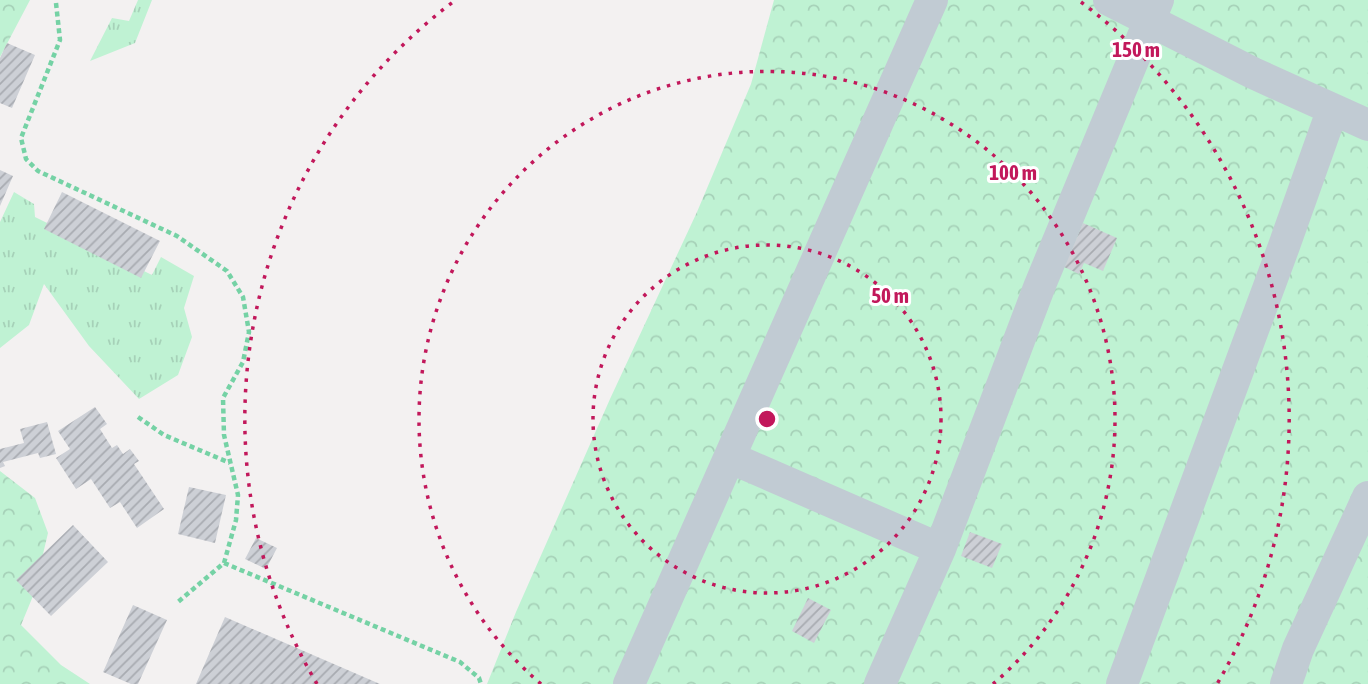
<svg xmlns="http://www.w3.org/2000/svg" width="1368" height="684" font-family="'Asap Condensed',sans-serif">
<defs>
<pattern id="grass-tufts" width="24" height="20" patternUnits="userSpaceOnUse" patternTransform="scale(1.75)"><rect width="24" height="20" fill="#bff2d3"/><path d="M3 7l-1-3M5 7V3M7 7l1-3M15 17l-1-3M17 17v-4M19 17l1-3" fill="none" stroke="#a6d1b8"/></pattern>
<pattern id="forest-crowns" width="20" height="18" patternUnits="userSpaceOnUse" patternTransform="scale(1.75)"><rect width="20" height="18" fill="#bff2d3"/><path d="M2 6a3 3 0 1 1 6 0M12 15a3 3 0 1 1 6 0" fill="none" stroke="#a6d1b8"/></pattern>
<pattern id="building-hatch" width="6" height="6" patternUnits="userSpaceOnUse" patternTransform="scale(1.75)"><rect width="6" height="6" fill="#cdd0d6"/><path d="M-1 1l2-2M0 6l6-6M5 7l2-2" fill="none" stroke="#a8abb1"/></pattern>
</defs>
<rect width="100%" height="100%" fill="#f3f1f1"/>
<path fill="url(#grass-tufts)" d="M138,0h14l-17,43 -45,18 22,-43 17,3z
M14,192l20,12 1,13 117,58 9,-18 33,19 -10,32 8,29 -14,38 -39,24 -50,-53 -45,-62 -15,41 -29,23v-126z"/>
<path fill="url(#forest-crowns)" d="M0,0h30l-30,57z
M774,0h594v684h-881l29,-72 94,-213 87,-187 54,-128z
M0,471l35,27 13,35 -15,63 -12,29 40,40 29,19h-90z"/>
<path fill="url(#building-hatch)" d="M7,43l28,12 -23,53 -12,-5v-45z
M0,170l13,6 -13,30z
M62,192l98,49 -19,37 -97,-49z
M1083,223l34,15 -14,33 -19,-8 -5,11 -15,-7z
M95,407l12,17 -7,5 12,19 5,-3 6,9 7,-5 9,12 -5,3 30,45 -27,19 -17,-26 -10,6 -19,-29 -15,10 -20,-31 14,-9 -12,-18z
M47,422l9,32 -16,4 -2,-5 -35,9 2,4 -5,2v-19l24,-6 -4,-14z
M189,487l37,8 -11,48 -37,-9z
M73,525l35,37 -57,54 -35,-36z
M970,532l32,12 -10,24 -31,-12z
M256,538l21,10 -11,21 -21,-10z
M808,598l23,12 -17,33 -22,-12z
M133,605l34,15 -29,64h-7l-28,-12z
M225,617l155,67h-184z"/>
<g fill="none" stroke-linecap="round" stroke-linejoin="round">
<path stroke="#75d2a5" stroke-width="4.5" stroke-dasharray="5 3.5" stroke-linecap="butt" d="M56,3l4,37 -39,98 5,21 12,12 139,65 50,35 16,26 6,35 -6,30 -20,36 1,37 14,60 -2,25 -12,43 -46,39
M138,417l26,18 66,28
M224,563l236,99 19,16 2,6"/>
<path stroke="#c1cbd3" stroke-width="32" d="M1109,0l144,73 115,52
M731,458l209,91
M629,684l303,-684
M880,684l60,-135 100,-264 118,-285
M1122,684l162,-438 48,-135
M1286,684l12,-35 70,-152"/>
</g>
<g fill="none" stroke="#c2185b" stroke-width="3.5" stroke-dasharray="3.5 7">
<circle cx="767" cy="419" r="174"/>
<path d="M541 684A348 348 0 1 1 993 684"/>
<path d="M317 684A522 522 0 0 1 453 2M1081 2A522 522 0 0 1 1217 684"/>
</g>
<circle cx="767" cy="419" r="10" fill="#c2185b" stroke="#fff" stroke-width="3.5"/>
<g font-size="21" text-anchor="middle" font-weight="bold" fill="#c2185b" stroke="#fff" stroke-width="6" stroke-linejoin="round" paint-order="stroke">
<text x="1136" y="57">150 m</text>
<text x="1013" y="180">100 m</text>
<text x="890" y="303">50 m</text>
</g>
</svg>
